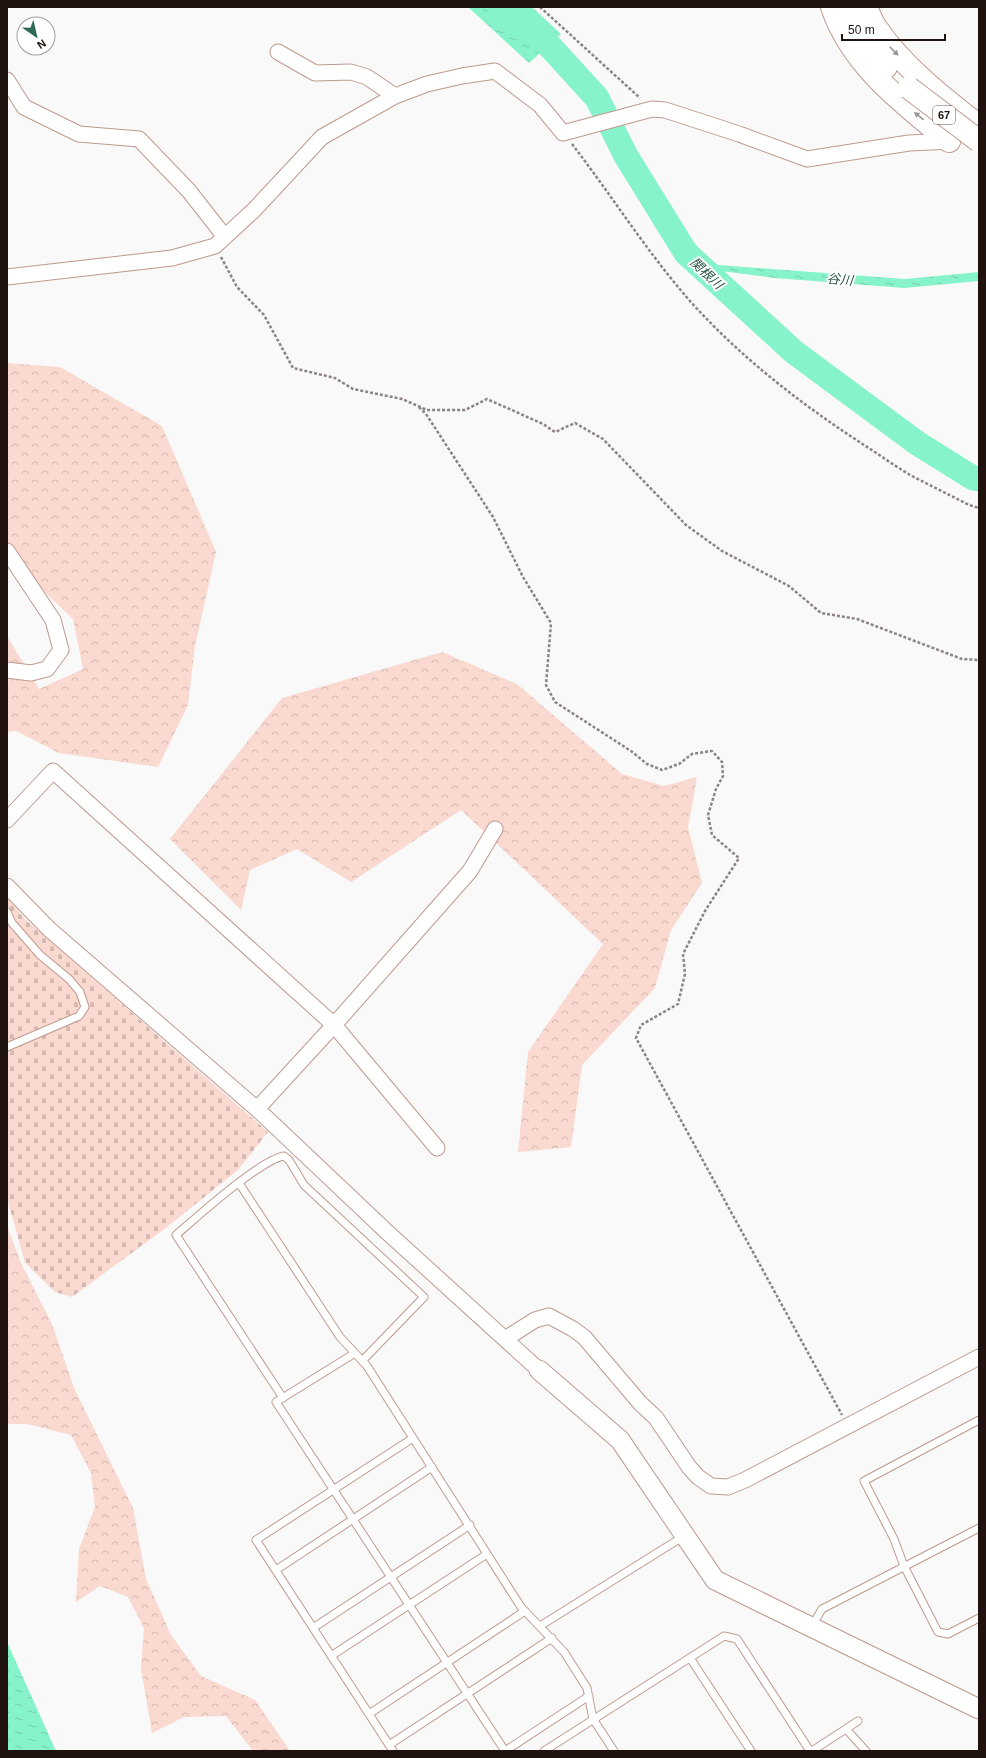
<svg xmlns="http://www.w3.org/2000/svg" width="986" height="1758" font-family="Arial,'Noto Sans JP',sans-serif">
<defs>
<pattern id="forest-crowns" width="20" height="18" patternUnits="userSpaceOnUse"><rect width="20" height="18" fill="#f9d9d0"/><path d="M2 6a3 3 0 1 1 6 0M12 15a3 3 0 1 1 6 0" fill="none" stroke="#d5b9b1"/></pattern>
<pattern id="cemetery-stones" width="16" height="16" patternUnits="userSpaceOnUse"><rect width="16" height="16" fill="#f9d9d0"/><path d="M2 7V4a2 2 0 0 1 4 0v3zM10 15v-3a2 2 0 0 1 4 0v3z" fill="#d5b9b1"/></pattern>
<pattern id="water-ripples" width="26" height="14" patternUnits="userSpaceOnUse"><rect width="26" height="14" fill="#87f3ca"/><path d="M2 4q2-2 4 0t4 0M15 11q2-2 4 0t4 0" fill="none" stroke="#74cfac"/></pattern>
</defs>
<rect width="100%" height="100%" fill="#f9f9f9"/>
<path fill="url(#forest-crowns)" d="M7,363l53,4 102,59 54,126 -21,94 -7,59 -30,62 -99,-14 -43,-22 -9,1v-96l32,53 44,-20 -10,-50 -66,-63z
M442,652l75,32 105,90 42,12 33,-9 -9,50 14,56 -31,47 -16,58 -73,77 -11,82 -53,5 10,-100 75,-108 -142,-134 -110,72 -54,-33 -47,21 -9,40 -71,-71 112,-141z
M7,1226l14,37 31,61 22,64 59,120 13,71 25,56 30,41 54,24 35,51h-37l-27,-35 -42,1 -32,16 -11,-64 3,-41 -16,-31 -28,-11 -24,16 3,-53 16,-42 -4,-34 -20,-38 -44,-11h-20z"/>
<path fill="url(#cemetery-stones)" d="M7,898l19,22 242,212 -30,38 -71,57 -95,70 -17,-5 -30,-29 -18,-65z"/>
<path fill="url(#water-ripples)" d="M468,7h64l29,27 -32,29z
M705,264l200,15 74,-7v9l-75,7 -129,-10 -78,-10z
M7,1642l49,109h-49z"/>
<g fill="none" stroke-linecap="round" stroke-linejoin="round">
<path stroke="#87f3ca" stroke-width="25" d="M500,7l35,23 62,68 29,58 60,97 108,99 123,91 56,35 6,1"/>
<g stroke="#bf998d" stroke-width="9">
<path id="service" d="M7,912l5,11 28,32 29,24 11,13 5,15 -6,9 -72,31
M239,1183l101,154 27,29 154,241 43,45 23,36 6,31 21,32
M355,1353l-79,49 229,349
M283,1398l-107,-163c21,-18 84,-75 108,-79l5,4 15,25 120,112 -62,64
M979,1420l-115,61 30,58 10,27 34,66 10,2 31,-16
M276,1570l156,-103
M540,1626l144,-90
M812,1626l10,-17 157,-81
M313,1628l157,-103
M331,1656l156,-102
M690,1658l61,93
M369,1714l156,-103
M846,1729l20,22
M389,1745l163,-107
M393,1751l-137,-211 157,-102
M505,1751l84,-55
M544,1751l180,-115 13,3 73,112
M812,1751l46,-30"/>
</g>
<g stroke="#bf998d" stroke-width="17">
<path id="minor" d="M278,52l37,21 36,-1 16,5 28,19
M7,80l17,27 55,27 60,5 50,52 36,46
M7,277l165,-19 43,-12 40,-37 67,-72 73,-41 32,-12 35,-8 33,-5 45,34 23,28 89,-24 13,1 74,24 68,25 102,-16 44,-2
M7,551l46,69 8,30 -14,19 -16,4 -24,-3
M7,820l46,-49 281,254 103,123
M7,886l42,43 208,180 130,123 152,138
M257,1109l77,-84 136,-154 25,-42
M505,1339l30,-19 14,-4 24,13 11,8 56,66 16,15 33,49 9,10 13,9 17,1 17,-7 234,-123"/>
</g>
<g stroke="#bf998d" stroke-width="21">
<path id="tertiary" d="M539,1370l81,70 95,140 264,129"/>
</g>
<g stroke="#bf998d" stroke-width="24">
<path id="primary" d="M832,7c20,59 71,96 117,134
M849,7l10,24 27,36
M866,7c3,7 6,15 11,22 26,38 66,69 102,97"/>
</g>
<path stroke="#8c8482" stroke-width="2.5" stroke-dasharray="3 2" stroke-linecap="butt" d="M540,7l100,91
M572,144c40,52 75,108 118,157 50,56 111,103 174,144 16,10 32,22 48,31 19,10 38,19 57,29l10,3
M221,257l16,30 27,28 29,53 42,10 18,11 49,10 25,11h38l22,-11 56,25 12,8 20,-9 28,16 83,86 36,26 67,35 32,27 36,6 105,40 17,1
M419,407l7,7 67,103 30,60 28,46 -5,62 9,17 76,49 16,13 15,6 17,-6 13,-10 20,-3 10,11 1,14 -7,13 -8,26 4,20 27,23 -34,53 -22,43 2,20 -7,30 -37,21 -5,13 206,377"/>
<use href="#service" stroke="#fff" stroke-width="7"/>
<use href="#minor" stroke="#fff" stroke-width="15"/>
<use href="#tertiary" stroke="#fff" stroke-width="19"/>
<use href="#primary" stroke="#fff" stroke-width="22"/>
<g stroke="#bf998d" stroke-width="24" stroke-linecap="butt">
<path id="primary-bridge" d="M909,88l70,53"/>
</g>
<use href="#primary-bridge" stroke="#fff" stroke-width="22"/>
</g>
<defs><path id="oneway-solid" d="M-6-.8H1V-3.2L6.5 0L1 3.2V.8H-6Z"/></defs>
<g fill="#9b9493">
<use href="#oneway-solid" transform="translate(894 51) rotate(46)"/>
<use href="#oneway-solid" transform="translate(919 116) rotate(-141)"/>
</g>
<g text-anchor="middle" stroke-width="4" stroke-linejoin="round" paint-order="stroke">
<rect fill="#fff" stroke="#635956" stroke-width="1" x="933" y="106" width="22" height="18" rx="3"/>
<g font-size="11" font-weight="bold" fill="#20120e">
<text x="944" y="119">67</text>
</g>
<g font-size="13" font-style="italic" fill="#225140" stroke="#fff">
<text transform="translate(707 273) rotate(43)" y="5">関根川</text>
<text transform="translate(840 279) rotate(5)" y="5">谷川</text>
</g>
</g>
<rect width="986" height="1758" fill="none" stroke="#20120e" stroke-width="16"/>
<g transform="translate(36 36) rotate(146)"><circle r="19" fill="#ffffff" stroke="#a6a09f"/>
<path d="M0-3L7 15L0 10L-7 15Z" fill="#2f6a55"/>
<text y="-6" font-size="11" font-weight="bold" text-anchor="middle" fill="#20120e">N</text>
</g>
<path d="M842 34v6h103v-6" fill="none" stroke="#20120e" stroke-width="2"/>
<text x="848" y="34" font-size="12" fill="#20120e" stroke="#ffffff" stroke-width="3" paint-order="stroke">50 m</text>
</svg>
